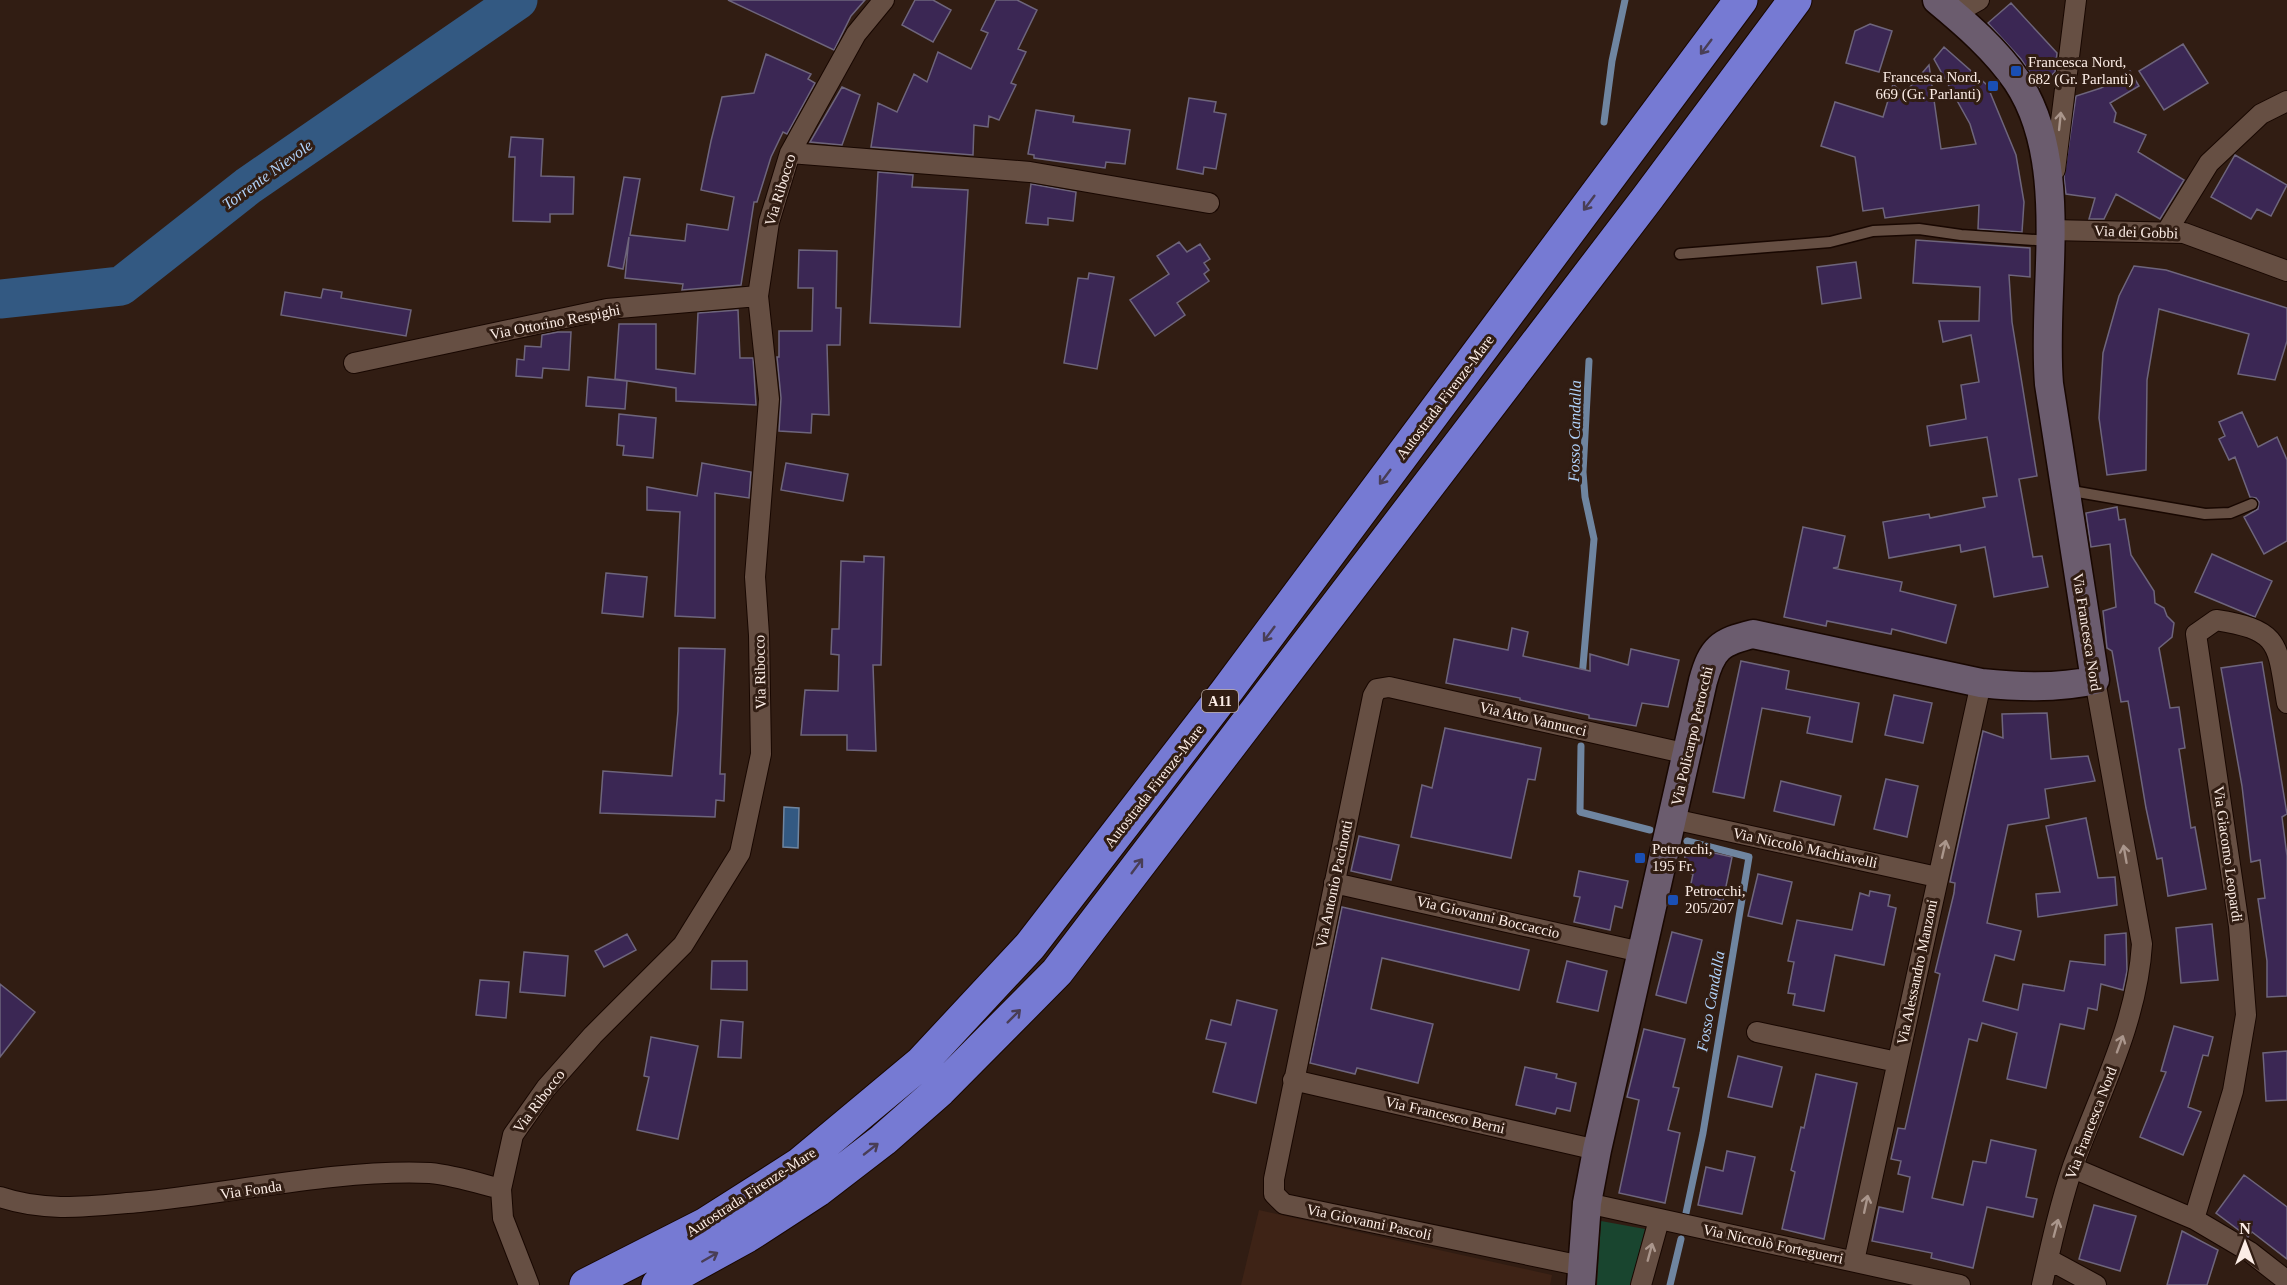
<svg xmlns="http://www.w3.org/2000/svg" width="2287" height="1285" font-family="Georgia,serif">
<rect width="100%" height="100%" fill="#311d13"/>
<path fill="#3e2316" d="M1259,1210l293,65 -2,10h-309z"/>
<path fill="#19452f" d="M1601,1221l44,8 -14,56h-34z"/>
<path fill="#335982" stroke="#6f85a0" stroke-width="1.5" d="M784,807l15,1 -1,40 -15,-1z"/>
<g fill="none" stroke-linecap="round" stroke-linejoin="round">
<path stroke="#6f85a0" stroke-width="7" d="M1604,122l8,-61 13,-61
M1582,677l12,-138 -9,-42 -2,-25 6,-111
M1581,746l-1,66 70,18
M1686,1213l17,-80 46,-276 -62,-16
M1670,1285l11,-46"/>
<path stroke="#335982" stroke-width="39" d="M0,299l121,-13 127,-100 270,-186"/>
</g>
<path fill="#3b2754" stroke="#6e657c" stroke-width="1.5" d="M728,0h137l-14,16 -17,34z
M915,0h18l18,10 -18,32 -31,-17z
M996,0h21l20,10 -19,39 8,3 -15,31 5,2 -17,35 -10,-4 -1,11 -14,-2 -1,30 -102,-8 7,-44 19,9 17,-38 13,8 11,-30 33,17 17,-36 -7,-3z
M2011,3l46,50 -2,19 -16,15 -18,-28 -33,-36z
M1870,24l22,7 -13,41 -33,-9 9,-32z
M2183,44l25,39 -44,27 -25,-39z
M1944,47l43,38 29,70 8,47 -2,30 -44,-3 1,-24 -94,13 -2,-10 -20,3 -8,-54 -34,-11 14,-44 48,15 10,-33 11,10 25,-29 12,84 35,-5 -6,-20 -36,-65z
M766,54l45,20 -3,5 7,4 -28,51 -4,-2 -12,25 -14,45h-3l-13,83 -59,5 1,-6 -58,-6 4,-41 -6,32 -15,-3 16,-89 16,2 -10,56 55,6 2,-17 41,6 6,-33 -33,-7 10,-49 11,-44 32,-4z
M2130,71l9,15 -29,17 6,10 -2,9 32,13 -8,17 46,28 -24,39 -44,-25 -12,25h-15l6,-21 -29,-4 -2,-17 12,-81 25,-8z
M842,87l18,8 -18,50 -32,-3z
M1189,98l27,4 -2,10 12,2 -10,55 -12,-2 -1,7 -26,-5z
M1036,110l38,6 -1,6 57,8 -5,34 -19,-2 -1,6 -71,-10v-3l-6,-1z
M511,137l32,2 -2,37 33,1 -1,37h-23v8l-37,-1 2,-64h-6z
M2235,155l52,30 -16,31 -14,-7 -6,10 -40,-22z
M878,172l35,3 -1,12 56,3 -8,137 -90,-4z
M1031,184l45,8 -3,29 -25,-3v7l-22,-2z
M1916,240l114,8v29l-21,-2 3,47 25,154 -18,3 14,78 9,-1 6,31 -54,10 -9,-50 -24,5 -1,-7 -71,13 -6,-36 46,-8 1,4 55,-11 -2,-9 14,-2 -10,-59 -57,9 -3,-20 39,-7 -5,-34 18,-3 -8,-47 -28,7 -4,-21h40l1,-34 -67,-4z
M1179,242l8,10 13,-8 10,15 -6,4 5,7 -5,4 5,7 -32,22 8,12 -30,21 -25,-36 39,-26 -12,-18z
M799,250l38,1 -1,57h5l-1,37h-13l2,70 -17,-1 -1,19 -32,-2 2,-33 -4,-41h2v-26h33l1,-43h-15z
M1856,262l5,36 -39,6 -5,-37z
M2134,266l32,4 121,38v33l-12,39 -37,-6 11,-40 -90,-25 -12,71 -1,90 -39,5 -8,-57 4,-65 16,-57z
M1089,273l25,4 -17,92 -33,-6 14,-85 10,1z
M323,289l19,3 -1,6 70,12 -5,26 -125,-21 4,-23 36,6z
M738,310l2,48h13l3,47 -80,-4v-13l-61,-9 4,-55h37v45l39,5 3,-61z
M558,332h13l-2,38 -26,-2 -1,10 -26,-2 1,-17 7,1 1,-14 16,1 1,-12z
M588,377l39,4 -2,28 -39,-3z
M2242,412l16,35 19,-10 10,23v81l-23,13 -20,-37 14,-8 1,-7 -3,-4 -6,-1 -15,-40 -6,3 -10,-21 6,-3 -6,-14z
M619,414l37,4 -3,40 -30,-3 1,-9 -7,-1z
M702,463l49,9 -2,26 -34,-5v125l-40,-2 5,-104 -33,-2v-23l50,9z
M786,463l62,11 -5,27 -62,-11z
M2117,507l2,13 6,-1 6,36 23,36 1,12 9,5 3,8 7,7 -2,14 -13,11 11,60 9,-1 6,41 -6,1 12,79 4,-1 11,62 -38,7 -6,-38 -5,1 -11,-51 -18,-107 -7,1 -9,-51 -5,-3 -4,-37 13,-4 -6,-63 -19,3 -5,-34z
M1803,527l42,9 -7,31 -5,1 69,14 -2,9 56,14 -10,38 -54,-14 -1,5 -64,-13 -1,5 -42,-9z
M2212,554l60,27 -17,36 -60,-25z
M864,556l20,1 -3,108h-8l3,86 -29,-1v-15h-46l4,-45 33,1 1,-36 -8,-1 1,-25h7l2,-68 23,1z
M606,573l41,4 -4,40 -41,-4z
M1512,628l16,4 -5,24 67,15v-17l38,11 3,-16 48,11 -11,47 -26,-4 -6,23 -47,-8v-3l-69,-15v-2l-74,-15 8,-44 54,11z
M679,648l46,1 -5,125h5l-1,27 -8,-1 -1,17 -115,-4 3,-42 69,5 6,-65z
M1741,661l48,10 -3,18 73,14 -7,39 -45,-9 3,-16 -48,-9 -18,90 -31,-6z
M2262,662l25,152 -5,3 5,39v140l-20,1v-36l-9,-62 7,-1 -5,-38 -9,2 -9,-76 -21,-118z
M1894,695l38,8 -9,40 -38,-8z
M2047,713l4,46 37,-3 7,25 -50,8 4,29 -41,7 -21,98 34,8 -7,29 -19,-5 -12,46 35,9 5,-26 41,7 6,-30 35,4v-30l21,-2 1,38 -4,19 -22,-6 -4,26 -9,-2 -4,21 -24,-5 -14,64 -39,-9 10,-46 -35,-10 -5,18 -8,-2 -37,159 31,7 10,-44 13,2 5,-23 45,10 -10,47 11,2 -4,18 -46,-10 -14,61 -42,-10 1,-5 -60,-12 7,-34 24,5 7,-35 -12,-3 3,-13 -10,-2 7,-31 7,1 35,-155 -5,-2 19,-79 1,-10 -5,-1 33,-151 20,7 -1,-24z
M1445,728l96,20 -6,32 -7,-1 -17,79 -100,-21 11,-52 10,3z
M1886,779l32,7 -11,51 -33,-8z
M1781,781l60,15 -7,29 -60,-14z
M2086,818l12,60 17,-1 2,28 -79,12 -2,-23 24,-2 -14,-66z
M1359,836l40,9 -8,35 -40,-9z
M1687,847l45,10 -9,44 -34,-8 4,-19 -11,-3z
M1579,871l49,10 -6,27 -7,-2 -5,24 -36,-8 6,-25 -6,-1z
M1758,874l34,8 -10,42 -34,-8z
M1870,891l20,4 -2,11 8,2 -12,57 -49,-10 -11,56 -31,-6 2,-11 -7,-1 6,-31 -6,-1 9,-41 55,10 8,-37 9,3z
M1342,907l187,43 -10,40 -137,-32 -11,51 62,15 -15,59 -61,-15 -2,6 -45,-11z
M2212,924l6,56 -37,3 -5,-55z
M1672,932l30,8 -16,63 -30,-8z
M627,934l9,16 -32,17 -9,-16z
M524,952l44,4 -3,40 -45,-4z
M712,961h35v29l-36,-1z
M1567,961l40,10 -9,40 -41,-9z
M480,980l29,2 -3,36 -30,-3z
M0,984l35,28 -35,45z
M1237,1000l40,10 -21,93 -43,-11 13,-49 -20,-4 5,-19 20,5z
M721,1020l22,2 -2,36 -23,-1z
M2174,1026l39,11 -5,19 -5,-1 -15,52 13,5 -18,43 -43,-18 26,-65 -5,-1z
M1644,1029l41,10 -12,48 6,1 -11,42 12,3 -15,70 -46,-10 20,-93 -12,-3z
M651,1037l47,9 -20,93 -41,-9 12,-53 -5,-1z
M2287,1051v49l-21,1 -3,-48z
M1738,1056l44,11 -10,40 -44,-10z
M1525,1067l32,7 -1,4 20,5 -6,28 -13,-3 -2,6 -39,-9z
M1816,1074l41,9 -33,156 -42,-10 13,-57 -4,-2 10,-43 3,1z
M1727,1151l28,6 -13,57 -44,-9 8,-38 17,4z
M2244,1175l43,32v52l-35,-27 -4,5 -32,-24z
M2094,1205l42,11 -16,55 -41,-12z
M2182,1231l36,19 -11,35h-40z"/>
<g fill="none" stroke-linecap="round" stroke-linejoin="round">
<g stroke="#180701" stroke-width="13">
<path id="service" d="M1680,254l150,-12 43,-11 46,-2 42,6 89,6
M2066,490l139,24 25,-1 22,-9"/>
</g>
<g stroke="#180701" stroke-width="22">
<path id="minor" d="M1954,14l25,-14
M790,153l240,19 179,31
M2055,170l21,-170
M2051,230l133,3 103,38
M2167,231l42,-68 52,-49 26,-13
M354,363l253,-54 151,-13
M1673,819l264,58
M1334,883l307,69
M1757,1032l140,30
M1293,1080l304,70
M2073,1168l121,51 56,33 37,29
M0,1197c47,16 91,9 140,5 92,-9 198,-33 290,-29 23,2 48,10 71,16
M1587,1203l373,82
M2194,1219l39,-128 13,-76 -7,-89 -43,-292 20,-14c66,10 61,25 71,83
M2048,1259l48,26
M1854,1261l127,-578
M1582,1266l-298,-62 -10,-10v-15l99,-483 4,-7 12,-2 299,67
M529,1285l-26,-67 -2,-29 12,-54 33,-47 47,-53 90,-90 57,-92 21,-99 -2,-119 -4,-58 14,-178 -11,-103 11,-74 21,-69 66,-119 28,-34
M1641,1285l18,-65
M2042,1285c9,-40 18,-81 31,-119 27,-74 64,-143 69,-222l-47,-264"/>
</g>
<g stroke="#180701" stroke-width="31">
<path id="secondary" d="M1581,1285l6,-82 10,-53 106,-469c9,-33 17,-39 50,-47l228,49c37,4 77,6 114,-3l-46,-296c-8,-94 23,-221 -32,-303 -21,-31 -51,-57 -80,-81"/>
</g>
<g stroke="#180701" stroke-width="35">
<path id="motorway" d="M586,1285l120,-61 94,-60 121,-101 109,-117 196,-254 515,-692
M658,1285l89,-49 71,-46 65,-50 57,-50 117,-118 589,-772 149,-200"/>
</g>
<use href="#service" stroke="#664f43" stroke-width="10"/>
<use href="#minor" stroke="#664f43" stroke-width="20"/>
<use href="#secondary" stroke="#6b5c6e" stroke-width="28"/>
<use href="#motorway" stroke="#767ad3" stroke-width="33"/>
</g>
<defs><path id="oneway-shaft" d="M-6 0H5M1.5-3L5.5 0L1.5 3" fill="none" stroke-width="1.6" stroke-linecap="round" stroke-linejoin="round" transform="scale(1.5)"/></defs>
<g stroke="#493e56">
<use href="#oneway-shaft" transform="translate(1706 47) rotate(127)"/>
<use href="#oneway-shaft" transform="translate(1589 203) rotate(127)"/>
<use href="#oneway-shaft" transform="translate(1385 477) rotate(127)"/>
<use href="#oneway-shaft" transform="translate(1269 634) rotate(127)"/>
<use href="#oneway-shaft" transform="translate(1137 866) rotate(-53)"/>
<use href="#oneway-shaft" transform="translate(1014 1016) rotate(-45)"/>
<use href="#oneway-shaft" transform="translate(871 1149) rotate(-38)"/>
<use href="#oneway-shaft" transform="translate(710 1257) rotate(-30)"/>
</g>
<g stroke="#aa968c">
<use href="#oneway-shaft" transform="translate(2060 121) rotate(-84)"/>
<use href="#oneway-shaft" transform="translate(1944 849) rotate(-77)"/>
<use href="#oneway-shaft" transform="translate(2125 854) rotate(-100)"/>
<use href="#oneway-shaft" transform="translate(2120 1044) rotate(-70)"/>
<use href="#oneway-shaft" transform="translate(1866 1204) rotate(-78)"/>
<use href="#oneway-shaft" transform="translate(2056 1228) rotate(-75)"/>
<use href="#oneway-shaft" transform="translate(1650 1252) rotate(-75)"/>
</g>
<g fill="#1a4fb4" stroke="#311d13" stroke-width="2">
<rect x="2010" y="65" width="12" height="12" rx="3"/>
<rect x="1987" y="80" width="12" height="12" rx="3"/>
<rect x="1634" y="852" width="12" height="12" rx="3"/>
<rect x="1667" y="894" width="12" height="12" rx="3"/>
</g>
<g text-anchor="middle" stroke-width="6" stroke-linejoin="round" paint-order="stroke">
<rect fill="#311d13" stroke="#bfafa7" stroke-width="1.5" x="1202" y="690" width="36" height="22" rx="4.5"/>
<g font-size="14" font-weight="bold" fill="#fcede6">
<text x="1220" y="706">A11</text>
</g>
<g font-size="15" fill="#fcede6" stroke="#311d13" text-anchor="start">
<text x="2028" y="67">Francesca Nord,<tspan x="2028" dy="17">682 (Gr. Parlanti)</tspan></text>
<text x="1981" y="82" text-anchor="end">Francesca Nord,<tspan x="1981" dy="17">669 (Gr. Parlanti)</tspan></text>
<text x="1652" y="854">Petrocchi,<tspan x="1652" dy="17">195 Fr.</tspan></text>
<text x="1685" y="896">Petrocchi,<tspan x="1685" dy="17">205/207</tspan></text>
</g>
<g font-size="15" fill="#fcede6" stroke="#311d13">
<text transform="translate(780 190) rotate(-73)" y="5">Via Ribocco</text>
<text transform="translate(2136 232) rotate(2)" y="5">Via dei Gobbi</text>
<text transform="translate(555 322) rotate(-11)" y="5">Via Ottorino Respighi</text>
<text transform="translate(1445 397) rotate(-53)" y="5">Autostrada Firenze-Mare</text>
<text transform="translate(2087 632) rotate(81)" y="5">Via Francesca Nord</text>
<text transform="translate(760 672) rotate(-91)" y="5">Via Ribocco</text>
<text transform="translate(1533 719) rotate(13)" y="5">Via Atto Vannucci</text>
<text transform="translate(1692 736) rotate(-77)" y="5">Via Policarpo Petrocchi</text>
<text transform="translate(1154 786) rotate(-52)" y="5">Autostrada Firenze-Mare</text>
<text transform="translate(1805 848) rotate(12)" y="5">Via Niccolò Machiavelli</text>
<text transform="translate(2228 854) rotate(82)" y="5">Via Giacomo Leopardi</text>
<text transform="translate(1334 884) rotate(-78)" y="5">Via Antonio Pacinotti</text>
<text transform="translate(1488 917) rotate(13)" y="5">Via Giovanni Boccaccio</text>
<text transform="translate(1917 972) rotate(-78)" y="5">Via Alessandro Manzoni</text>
<text transform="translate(539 1101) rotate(-53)" y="5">Via Ribocco</text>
<text transform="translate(1445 1115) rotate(13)" y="5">Via Francesco Berni</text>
<text transform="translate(2091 1123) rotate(-69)" y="5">Via Francesca Nord</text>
<text transform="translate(251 1190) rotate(-8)" y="5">Via Fonda</text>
<text transform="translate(751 1192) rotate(-33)" y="5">Autostrada Firenze-Mare</text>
<text transform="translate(1369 1222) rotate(12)" y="5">Via Giovanni Pascoli</text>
<text transform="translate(1773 1244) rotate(12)" y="5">Via Niccolò Forteguerri</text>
</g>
<g font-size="16" font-style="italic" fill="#b0d2fa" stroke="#311d13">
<text transform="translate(267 174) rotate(-36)" y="6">Torrente Nievole</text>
<text transform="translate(1574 431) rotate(-89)" y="6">Fosso Candalla</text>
<text transform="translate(1710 1001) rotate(-80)" y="6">Fosso Candalla</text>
</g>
</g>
<g transform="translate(2245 1243)" stroke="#311d13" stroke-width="4.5" paint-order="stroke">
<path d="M0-4.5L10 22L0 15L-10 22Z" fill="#fcede6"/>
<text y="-9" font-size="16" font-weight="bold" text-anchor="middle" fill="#fcede6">N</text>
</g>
</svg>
